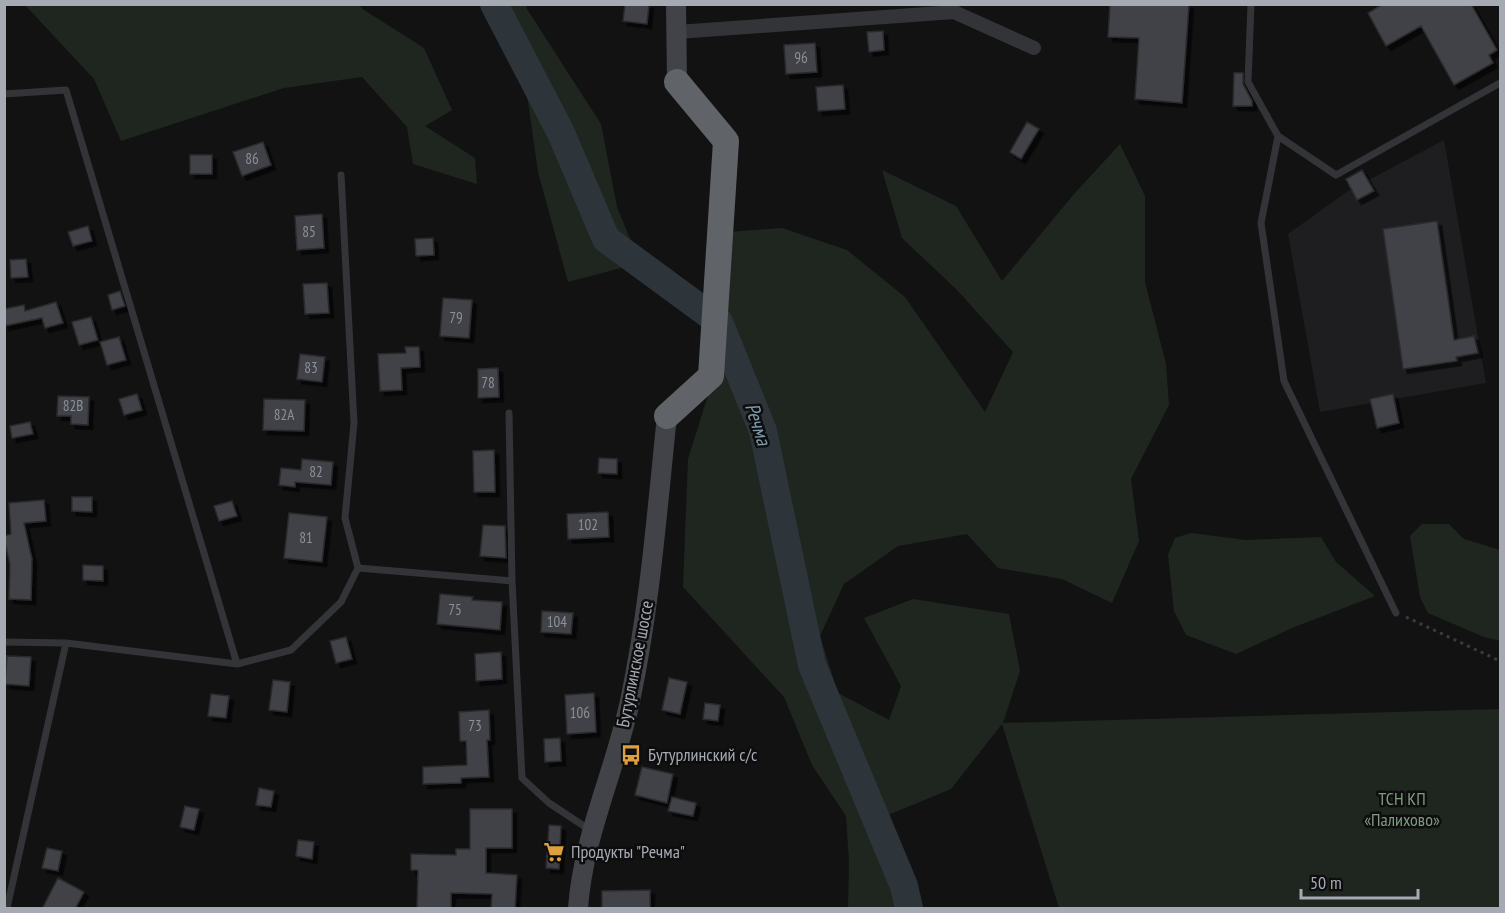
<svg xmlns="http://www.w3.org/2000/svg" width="1505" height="913" font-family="'PT Sans Narrow',sans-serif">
<defs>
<filter id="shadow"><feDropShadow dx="4.5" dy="4.5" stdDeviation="0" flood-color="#0009"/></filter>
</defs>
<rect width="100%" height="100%" fill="#121213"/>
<path fill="#1e1e20" d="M1444,140l42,243 -166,29 -32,-178 60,-43z"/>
<path fill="#1f261f" d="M25,5h334l5,5 60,38 28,62 -27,16 50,32 2,26 -64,-20 -6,-37 -45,-50 -78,11 -163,53 -27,-62z
M494,5h32l1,4 74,115 16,83 23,56 -72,19 -30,-110 -16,-113z
M1120,144l25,52v86l21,82 3,41 -38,74 8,62 -27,62 -50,-24 -64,-11 -31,-34 -69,12 -54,38 -24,52 18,57 51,27 12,-34 -37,-68 49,-19 96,15 11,57 -17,52 497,-14v199h-441l-57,-184 -51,65 -75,31 28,66 5,22h-61l1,-47 -3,-45 -34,-51 -28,-68 -101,-110 5,-128 26,-83 14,-144 54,-4 65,22 58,47 80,115 28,-60 -56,-62 -55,-52 -20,-68 74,36 46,75 72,-87z
M1422,524h27l15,15 36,11v91l-16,-4 -56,-24 -8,-16 -10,-61z
M1191,533l55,7 75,-3 15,25 39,34 -83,32 -56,26 -50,-19 -12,-24 -6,-56 7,-17z"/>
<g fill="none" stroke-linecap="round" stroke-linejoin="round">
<path stroke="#2d353b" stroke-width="28" d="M494,4l67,129 45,106 113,83 44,109 49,234 92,221 5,22"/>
</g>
<path fill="#414246" stroke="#2c2c2f" stroke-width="1.5" filter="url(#shadow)" d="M625,4h24l-2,20 -24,-3z
M1110,4h79l-7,99 -47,-4 4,-61 -31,-1z
M1383,4h88l26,46 -8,5 4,8 -39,22 -33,-59 -35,20 -18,-33z
M883,31l1,19 -15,2 -2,-20z
M815,43l2,29 -31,2 -2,-29z
M1234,73h9v11l9,17v5h-19z
M843,85l2,24 -27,2 -2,-24z
M1027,122l12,7 -18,30 -11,-7z
M263,142l8,23 -29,11 -9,-24z
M190,155h22v19h-22z
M1362,170l12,21 -17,9 -11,-21z
M322,214l2,34 -27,2 -2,-34z
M1437,221l17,119 20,-4 4,17 -22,4 1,4 -54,8 -20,-140z
M88,226l4,15 -19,5 -5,-14z
M433,238l1,17 -18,1 -1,-17z
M26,259l2,18 -17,1 -1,-18z
M327,283l2,30 -24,1 -2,-30z
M120,291l5,15 -13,4 -4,-15z
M443,298l29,2 -3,38 -29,-2z
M56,302l7,21 -18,5 -3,-10 -38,8v-17l20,-4 1,6z
M91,317l7,23 -19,5 -7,-23z
M119,337l7,23 -19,5 -7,-23z
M405,347h14l1,20 -19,1 1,22 -22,1 -2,-37 28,-1z
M300,354l25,3 -3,25 -25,-3z
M498,368l1,29 -21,1v-29z
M137,394l5,16 -18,5 -5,-16z
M1393,394l6,29 -22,5 -7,-29z
M58,396l31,1 -1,28 -17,-1v-8h-14z
M264,399l41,1 -1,31 -41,-1z
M30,422l3,12 -21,4 -2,-12z
M494,450l1,42h-21l-1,-41z
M599,458l18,1v15l-19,-1z
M302,459l31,3 -2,23 -36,-3v5l-16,-2 2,-17 20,2z
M72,497h20v15l-20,-1z
M44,500l2,21 -22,2 8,36 -1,41 -22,-1 1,-35 -6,-25v-3l7,-2 -2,-31z
M232,501l5,15 -18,5 -5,-15z
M608,512l1,25 -41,2 -1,-25z
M289,513l38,4 -5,45 -38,-4z
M483,525l22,1 1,32 -26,-2z
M83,565l20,1v15l-20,-1z
M440,594l33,3 -1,3 30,2 -2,28 -63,-6z
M542,611l31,2 -2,21 -30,-2z
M346,637l6,22 -16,4 -6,-22z
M501,652l1,27 -26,2 -1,-27z
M7,656l24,1 -2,29 -24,-2z
M669,678l18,4 -7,32 -18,-4z
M273,680l17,2 -3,30 -18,-2z
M594,693l2,39 -29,2 -2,-39z
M211,694l18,2 -3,22 -18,-2z
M705,703l15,2 -2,16 -15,-2z
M489,710l1,30h-3l2,37 -28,1v5l-38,1v-17l44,-2 -1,-24h-6l-1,-29z
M560,738l1,23 -16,1 -1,-23z
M642,767l31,7 -6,29 -32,-8z
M259,788l15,3 -3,16 -15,-2z
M672,797l24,6 -3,13 -25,-5z
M185,806l14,3 -5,21 -14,-3z
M470,809h42v39h-26v25l31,2 -2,34h-24l1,-15 -41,-1v16h-34l1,-39h-7v-16l45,1v-6h14z
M549,825l12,1 -2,43 -13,-1z
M298,840l16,2 -2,17 -16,-3z
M47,848l15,3 -4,20 -16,-3z
M58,878l26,14 -9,17h-33z
M650,890v19h-48v-18z"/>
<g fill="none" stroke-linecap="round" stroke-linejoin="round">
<path stroke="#3a3b3f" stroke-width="3" stroke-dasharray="3 4.5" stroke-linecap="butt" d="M1406,617l94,44"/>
<path stroke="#333438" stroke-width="7" d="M1251,4l-3,78 30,54 58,39 164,-92
M4,94l62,-4 171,574
M1278,136l-17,87 23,158 112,232
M341,175l13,248 -9,95 13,50
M509,413l3,168
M4,642l62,1 171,21 54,-14 50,-48 17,-34 154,13 10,197 27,25 41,27
M7,908l59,-265"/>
<path stroke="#333438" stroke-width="14" d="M677,32l277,-20 80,36"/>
<path stroke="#424348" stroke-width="20" d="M676,4l1,78
M578,908c5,-71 37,-137 52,-207 20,-94 27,-190 37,-285"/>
<path stroke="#606368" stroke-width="26" d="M667,416l44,-40 15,-235 -49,-59"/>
</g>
<defs>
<g id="bus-bare" transform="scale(1.62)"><path d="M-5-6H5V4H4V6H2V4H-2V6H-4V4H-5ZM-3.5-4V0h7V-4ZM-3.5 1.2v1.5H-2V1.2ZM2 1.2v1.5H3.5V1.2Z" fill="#df9f3e" stroke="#0d0d0e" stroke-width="2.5" paint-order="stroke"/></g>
<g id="supermarket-bare" transform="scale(1.62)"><path d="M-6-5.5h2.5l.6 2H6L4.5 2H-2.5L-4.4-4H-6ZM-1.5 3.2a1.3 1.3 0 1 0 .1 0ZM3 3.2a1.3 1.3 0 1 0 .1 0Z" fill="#df9f3e" stroke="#0d0d0e" stroke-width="2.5" paint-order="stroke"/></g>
</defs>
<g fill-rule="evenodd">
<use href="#bus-bare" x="631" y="755"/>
<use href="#supermarket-bare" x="554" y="852"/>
</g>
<g text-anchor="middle" stroke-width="5" stroke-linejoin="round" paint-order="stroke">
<g font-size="15" fill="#8c9098">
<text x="801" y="63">96</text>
<text x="252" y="164">86</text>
<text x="309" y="237">85</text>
<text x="456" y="323">79</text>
<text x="311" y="373">83</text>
<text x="488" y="388">78</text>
<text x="73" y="411">82В</text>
<text x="284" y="420">82А</text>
<text x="316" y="477">82</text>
<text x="588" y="530">102</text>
<text x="306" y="543">81</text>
<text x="455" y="615">75</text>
<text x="557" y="627">104</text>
<text x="580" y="718">106</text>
<text x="475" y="731">73</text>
</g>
<g font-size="18" fill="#a5aab3" stroke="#0d0d0e">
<text transform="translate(635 664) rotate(-79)" y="6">Бутурлинское шоссе</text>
</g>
<g font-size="18" fill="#a5aab3" stroke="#0d0d0e" text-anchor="start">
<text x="648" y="761">Бутурлинский с/с</text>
<text x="571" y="858">Продукты "Речма"</text>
</g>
<g font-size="18" fill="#7e9c7d" stroke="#0d0d0e">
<text x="1402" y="805">ТСН КП<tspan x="1402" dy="21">«Палихово»</tspan></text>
</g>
<g font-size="20" font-style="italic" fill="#7f99ab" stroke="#0d0d0e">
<text transform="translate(758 424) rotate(72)" y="7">Речма</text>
</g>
</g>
<rect width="1505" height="913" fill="none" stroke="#a5aab3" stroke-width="12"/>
<path d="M1301 889v9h117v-9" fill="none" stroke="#a5aab3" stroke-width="3"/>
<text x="1310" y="889" font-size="18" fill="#a5aab3" stroke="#0d0d0e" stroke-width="4.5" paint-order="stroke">50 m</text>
</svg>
